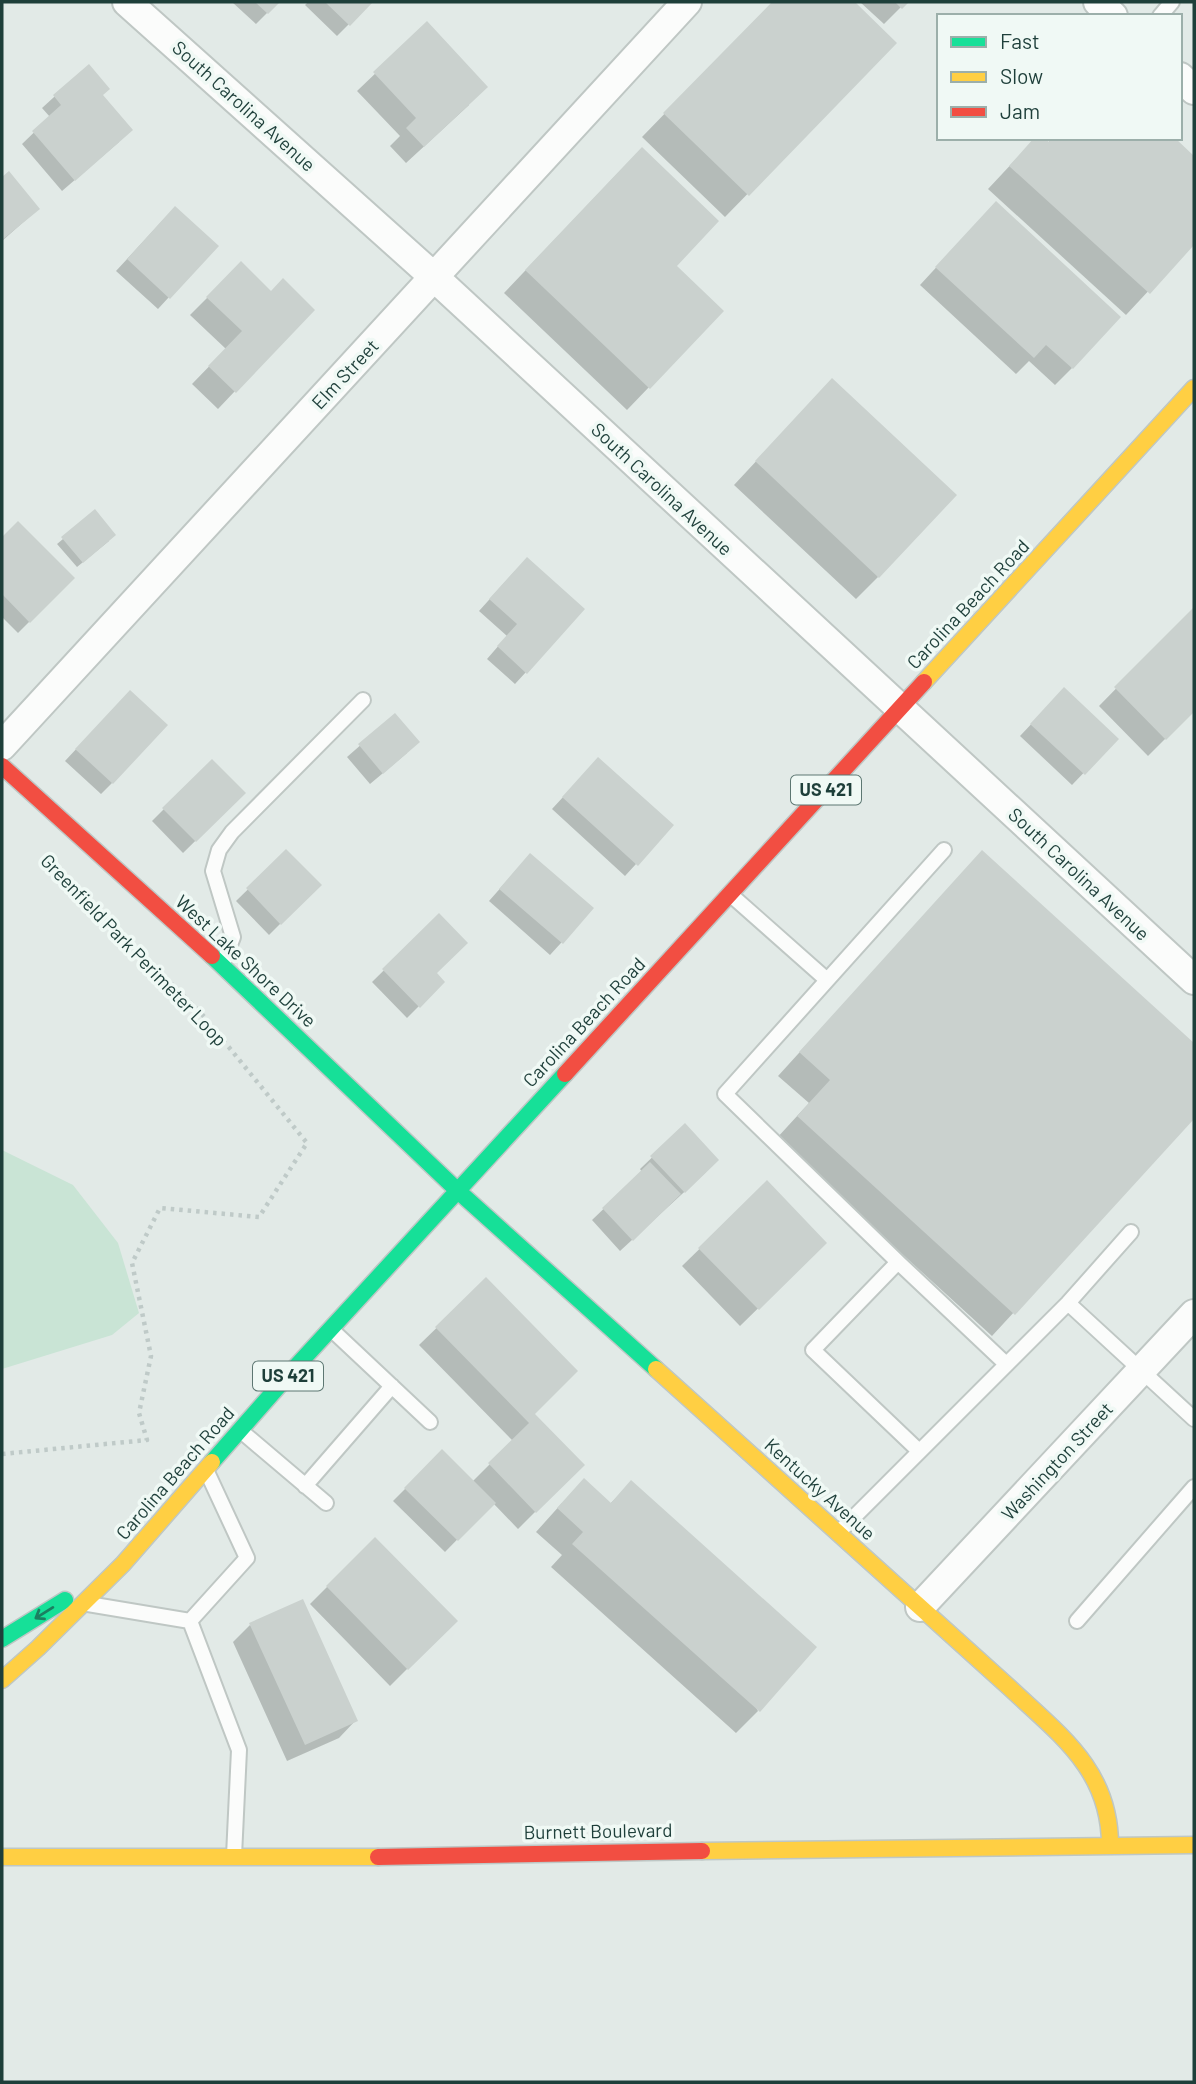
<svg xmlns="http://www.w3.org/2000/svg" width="1196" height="2084" font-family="Barlow,sans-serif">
<rect width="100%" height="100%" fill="#e2eae7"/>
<path fill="#c9e4d5" d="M2,1150l71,35 45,58 21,70 -27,22 -110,34z"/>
<path fill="#0003" d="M232,2h46l-22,22z
M308,2h63l-34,34 -32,-31z
M773,2h80l42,41 -170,174 -83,-80z
M860,2h46l-22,22z
M427,24l42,81 -63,58 -16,-17 10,-10 -43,-45z
M88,66l31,76 -57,49 -40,-47 28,-27 -8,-9z
M1052,138h120l22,20v84l-68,73 -138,-126 29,-31 31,-15z
M620,171l55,95 47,45 -95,99 -123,-117z
M9,173l29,36 -36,32v-62z
M164,219l5,78 -11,12 -42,-38z
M979,221l93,147 -17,17 -26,-24 -13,13 -96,-89z
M241,264l30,29 -36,98 -17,18 -26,-25 34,-35 -36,-34z
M810,403l68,174 -22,22 -122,-114z
M18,523l55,55 -55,55 -16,-16v-78z
M63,539l46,2 -32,26 -20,-23z
M515,571l11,101 -11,12 -28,-25 20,-23 -28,-25z
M1194,609v101l-46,46 -49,-50z
M1053,701l63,38 -44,46 -52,-49z
M119,703l-7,80 -11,11 -36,-33z
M395,715l12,38 -37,31 -23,-27z
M212,761l32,32 -61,60 -31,-32z
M587,771l49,93 -11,12 -73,-67z
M286,852l33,33 -50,50 -33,-34z
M982,852l212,193v71l-202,220 -216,-197 33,-36 -31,-27z
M519,867l73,42 -42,46 -61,-54z
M439,916l-4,57 8,9 -36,36 -35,-36z
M685,1126l21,46 -86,79 -28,-31 50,-48 -2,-3z
M767,1183l58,60 -85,83 -58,-60z
M486,1280l46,135 50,50 -64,64 -25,-26 -48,49 -52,-51 49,-49 30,30 41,-41 -94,-96z
M631,1482l127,229 -22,22 -185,-166 11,-12 -26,-23 26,-29 48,1z
M375,1539l80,82 -65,65 -80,-82z
M250,1625l106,95 -17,18 -52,23 -54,-119z"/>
<path fill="#cad1ce" d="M255,2h25l-12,12z
M325,2h48l-23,24z
M772,2h83l42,41 -148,153 -86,-83z
M895,2h14l-7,7z
M427,21l61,66 -64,60 -18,-19 10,-10 -43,-46z
M89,64l21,25 -7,6 30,35 -58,51 -43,-50 29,-26 -8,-10z
M1034,138h11l4,4 3,-4h123l19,18v89l-44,49 -141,-128z
M642,147l77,74 -42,45 47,45 -74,78 -125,-119z
M9,171l31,38 -38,31v-63z
M996,201l125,116 -48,52 -27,-24 -12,13 -99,-91z
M175,206l44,40 -49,53 -43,-40z
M241,261l30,30 12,-13 32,32 -79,83 -28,-27 34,-35 -36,-34z
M832,378l125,117 -78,83 -124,-117z
M95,509l21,26 -33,28 -22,-26z
M18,521l57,57 -45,45 -28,-29v-57z
M527,557l58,52 -58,65 -30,-28 20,-22 -28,-25z
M1194,607v105l-28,28 -52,-53z
M1064,687l55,52 -34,36 -55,-51z
M130,690l38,35 -55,59 -38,-35z
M395,713l25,29 -37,32 -25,-30z
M598,757l76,68 -36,41 -76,-69z
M212,759l34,34 -50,49 -34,-34z
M286,849l36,36 -41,40 -35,-37z
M982,850l212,193v76l-179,196 -218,-199 33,-36 -31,-28z
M530,853l64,55 -31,36 -64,-55z
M439,913l29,30 -31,30 8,9 -25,26 -38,-39z
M685,1123l34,37 -34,33 -35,-37z
M650,1162l31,32 -48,47 -31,-33z
M767,1180l60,63 -68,67 -61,-62z
M486,1277l92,94 -43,43 50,51 -49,48 -48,-50 41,-40 -94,-96z
M442,1449l54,54 -38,38 -54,-53z
M584,1478l27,25 20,-23 186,167 -57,65 -188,-168 11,-12 -26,-24z
M375,1537l83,84 -50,49 -82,-84z
M303,1599l55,122 -53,24 -56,-122z"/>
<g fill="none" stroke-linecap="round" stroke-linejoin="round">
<g stroke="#bfc7c4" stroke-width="18">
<path id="lane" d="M1160,16l12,-14
M731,895l96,85
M223,963l10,-26 -20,-66 6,-21 13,-18 131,-132
M898,1262l108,102
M1068,1303l126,116
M332,1330l98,92
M241,1431l85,72
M919,1451l-106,-101 85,-88 -173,-168 219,-244
M305,1486l87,-100
M839,1532l229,-229 63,-71
M88,1604l102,17 49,129 -5,106
M190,1621l57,-63 -40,-86
M1077,1621l117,-134"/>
</g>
<g stroke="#bfc7c4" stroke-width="32">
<path id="street" d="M127,2l307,275 760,703
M1098,2l15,14
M1180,77l14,13
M2,746l685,-744
M920,1607l274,-293"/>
</g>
<g stroke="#bec7c5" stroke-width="19">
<path id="fast" d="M212,956l246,235 198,178
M212,1462l79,-90 274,-298
M2,1639l63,-39"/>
</g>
<g stroke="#bec7c5" stroke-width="19">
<path id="slow" d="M924,682l270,-294
M656,1369l354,319c50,47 100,82 100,157
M2,1680l36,-32 85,-84 89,-102
M702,1851l492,-6
M2,1857h376"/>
</g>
<g stroke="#bec7c5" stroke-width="19">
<path id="jam" d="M2,766l210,190
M565,1074l359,-392
M378,1857l324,-6"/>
</g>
<path stroke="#bfcac8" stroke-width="4.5" stroke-dasharray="3.5 5" stroke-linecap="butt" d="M2,1454l145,-14 -8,-27 12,-57 -19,-93 28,-55 99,9 48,-74 -106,-130 -137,-135"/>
<use href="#lane" stroke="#fbfcfb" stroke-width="14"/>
<use href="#street" stroke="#fbfcfb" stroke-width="28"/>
<use href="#fast" stroke="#16e098" stroke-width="16"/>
<use href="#slow" stroke="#ffcf43" stroke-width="16"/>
<use href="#jam" stroke="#f24e42" stroke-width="16"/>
</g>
<defs><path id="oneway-shaft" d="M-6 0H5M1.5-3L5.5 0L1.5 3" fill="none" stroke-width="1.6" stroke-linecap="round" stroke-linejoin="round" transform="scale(1.75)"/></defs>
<use stroke="#1b7f60" href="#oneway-shaft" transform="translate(44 1613) rotate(148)"/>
<g text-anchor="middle" stroke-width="7" stroke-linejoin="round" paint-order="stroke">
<g fill="#f0f9f5" stroke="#5d7772" stroke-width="2">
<rect x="791" y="775.5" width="70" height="29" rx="5"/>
<rect x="253" y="1361.5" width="70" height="29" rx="5"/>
</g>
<g font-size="18" font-weight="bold" fill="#1e3f3a">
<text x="826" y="796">US 421</text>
<text x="288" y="1382">US 421</text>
</g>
<g font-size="19" fill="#1e3f3a" stroke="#f0f9f5">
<text transform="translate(244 106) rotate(42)" y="7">South Carolina Avenue</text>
<text transform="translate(345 374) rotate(-47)" y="7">Elm Street</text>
<text transform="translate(662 489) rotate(43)" y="7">South Carolina Avenue</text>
<text transform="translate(968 604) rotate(-47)" y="7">Carolina Beach Road</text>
<text transform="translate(1079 874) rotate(43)" y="7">South Carolina Avenue</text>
<text transform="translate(134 950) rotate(46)" y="7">Greenfield Park Perimeter Loop</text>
<text transform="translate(246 961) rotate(43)" y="7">West Lake Shore Drive</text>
<text transform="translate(584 1022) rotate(-47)" y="7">Carolina Beach Road</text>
<text transform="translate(1057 1461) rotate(-47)" y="7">Washington Street</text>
<text transform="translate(175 1473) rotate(-49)" y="7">Carolina Beach Road</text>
<text transform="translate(820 1489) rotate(42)" y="7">Kentucky Avenue</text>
<text transform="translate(598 1831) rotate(-1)" y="7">Burnett Boulevard</text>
</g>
</g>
<rect width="1196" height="2084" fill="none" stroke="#1e3f3a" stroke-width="7"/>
<rect x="937" y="14" width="245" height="126" fill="#f0f9f5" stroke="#9cafaa" stroke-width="2"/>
<rect x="951" y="37" width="35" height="10" fill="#16e098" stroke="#9cafaa" stroke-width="2"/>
<text x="1000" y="49" font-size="21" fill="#1e3f3a">Fast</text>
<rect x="951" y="72" width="35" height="10" fill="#ffcf43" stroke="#9cafaa" stroke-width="2"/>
<text x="1000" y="84" font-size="21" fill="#1e3f3a">Slow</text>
<rect x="951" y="107" width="35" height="10" fill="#f24e42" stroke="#9cafaa" stroke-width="2"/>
<text x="1000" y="119" font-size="21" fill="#1e3f3a">Jam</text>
</svg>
